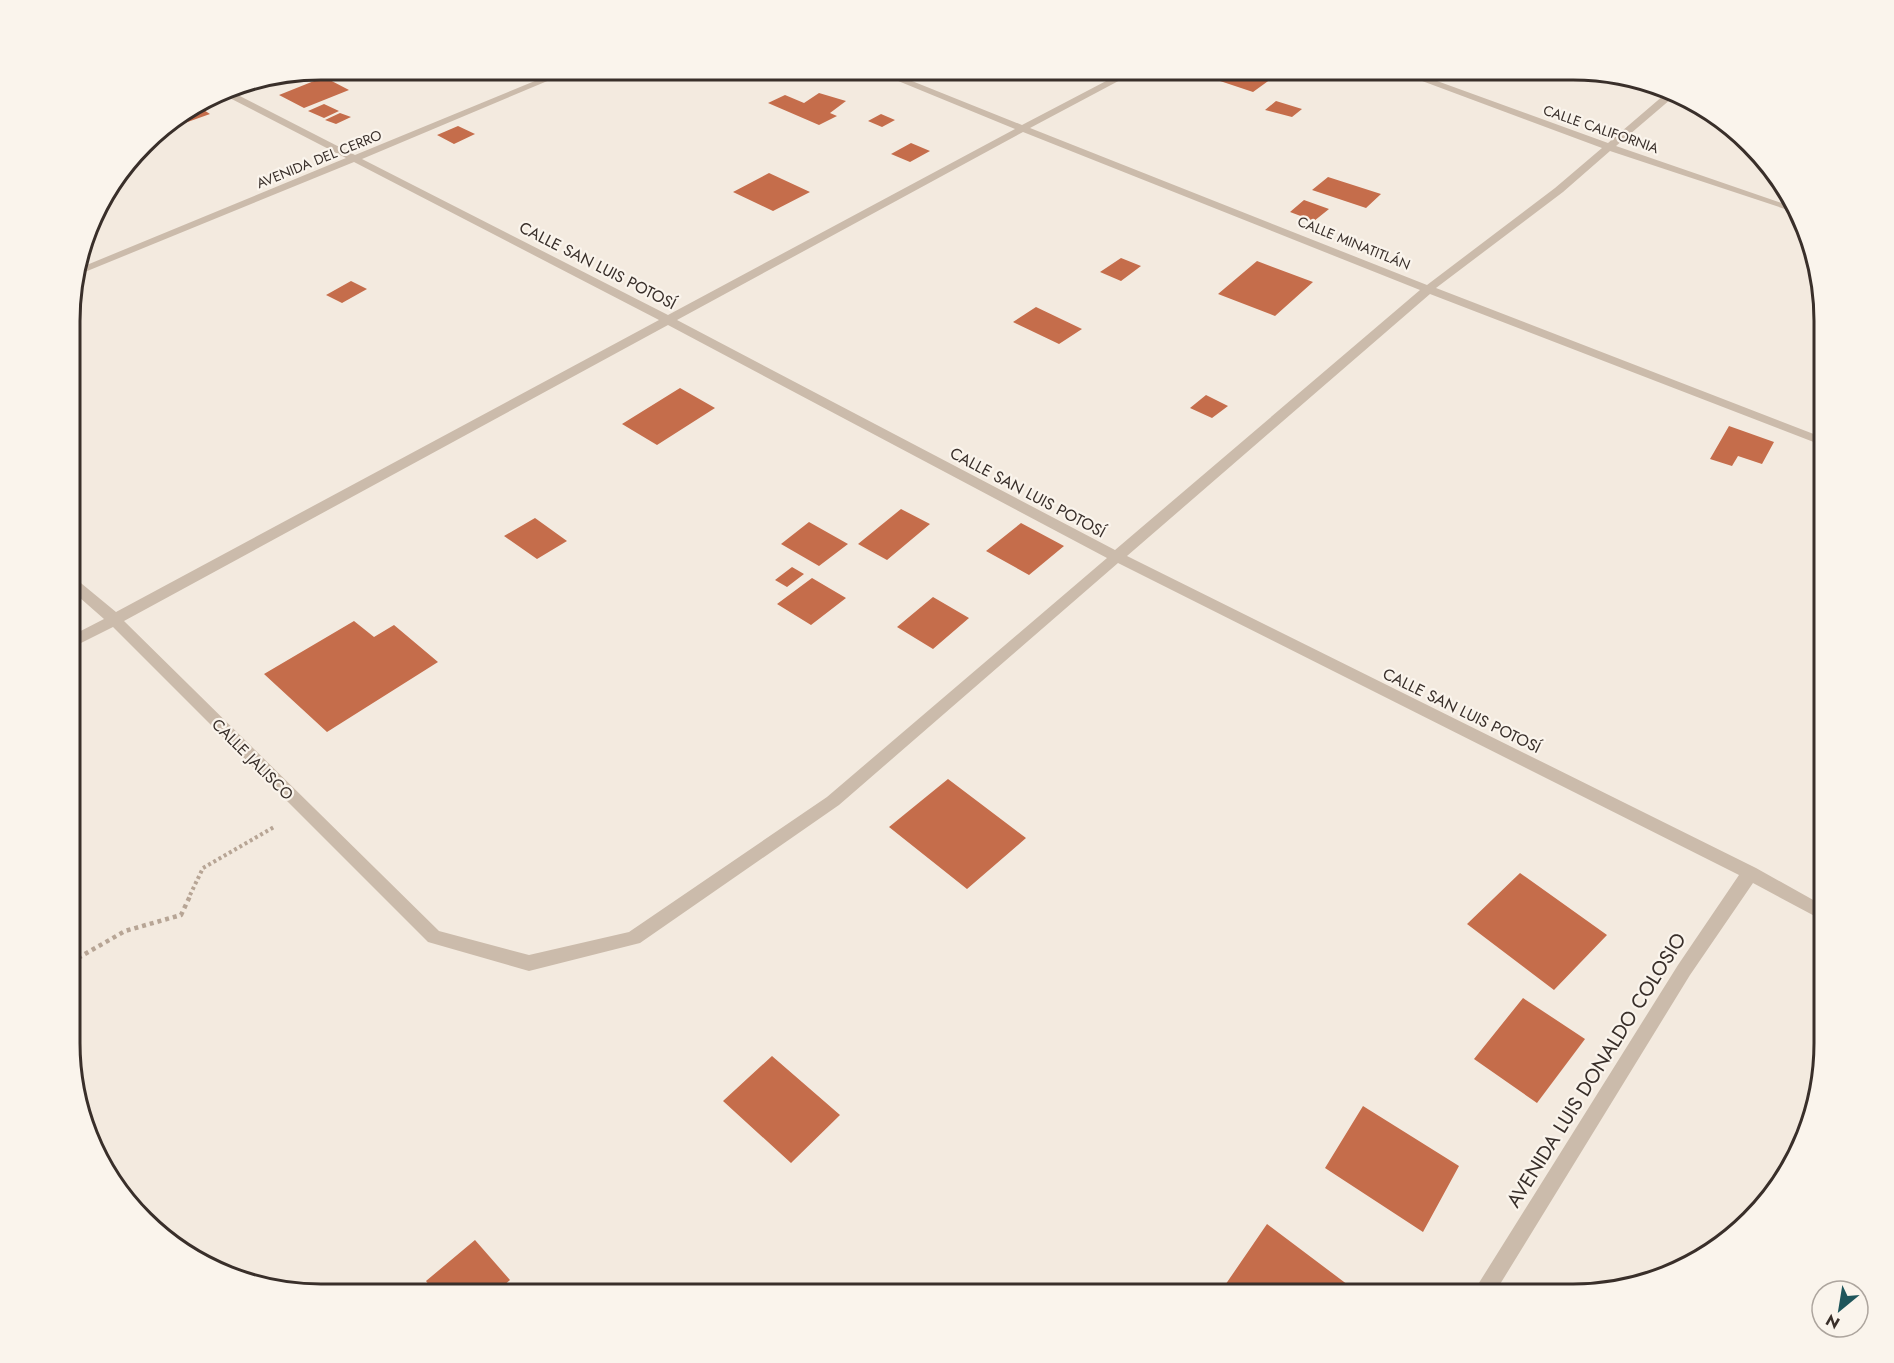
<svg xmlns="http://www.w3.org/2000/svg" width="1894" height="1363" font-family="Jost,sans-serif">
<rect width="100%" height="100%" fill="#f3eadf"/>
<path fill="#c56d4b" d="M1184,69h101l-32,23z
M324,77l25,13 -45,18 -25,-13z
M819,93l27,8 -16,12 7,3 -18,9 -51,-22 17,-8 19,8z
M1276,101l26,8 -10,8 -27,-7z
M324,104l15,7 -15,7 -16,-7z
M196,105l14,9 -28,10 -6,-3 -5,2z
M340,113l11,4 -15,7 -11,-4z
M881,114l14,6 -13,7 -14,-6z
M167,124l10,5 -24,9 -2,-2z
M458,126l17,8 -21,10 -17,-9z
M911,143l19,8 -20,11 -19,-8z
M769,173l41,19 -37,19 -40,-19z
M1328,177l53,17 -15,14 -54,-18z
M1304,200l25,9 -15,12 -24,-9z
M1121,258l20,8 -20,15 -21,-9z
M1257,261l56,21 -38,34 -57,-22z
M351,281l16,8 -25,14 -16,-8z
M1036,307l46,22 -23,15 -46,-22z
M680,388l35,20 -58,37 -35,-21z
M1206,395l22,11 -16,12 -22,-10z
M1729,426l45,16 -12,22 -24,-8 -6,10 -22,-7z
M901,509l29,15 -43,36 -29,-16z
M535,518l32,23 -30,18 -33,-23z
M809,522l39,22 -29,22 -38,-22z
M1021,523l43,23 -35,29 -43,-24z
M792,567l12,7 -17,13 -12,-7z
M812,578l34,20 -35,27 -34,-21z
M933,597l36,21 -36,31 -36,-22z
M354,621l20,16 20,-12 44,37 -111,70 -63,-58z
M948,779l78,59 -59,51 -78,-62z
M1520,873l87,62 -53,55 -87,-66z
M1523,998l62,41 -48,64 -63,-44z
M772,1056l68,59 -49,48 -68,-62z
M1363,1106l96,60 -36,66 -98,-64z
M1267,1224l93,70h-141z
M475,1240l35,40 -16,14h-58l-10,-13z"/>
<g fill="none" stroke-linecap="round" stroke-linejoin="round">
<path stroke="#b7a595" stroke-width="4" stroke-dasharray="3 3" stroke-linecap="butt" d="M190,895l13,-27 71,-41"/>
<path stroke="#b7a595" stroke-width="4.5" stroke-dasharray="4 4" stroke-linecap="butt" d="M71,962l54,-31 56,-16 10,-21"/>
<path fill="#cbbbab" fill-rule="evenodd" d="M564,69h12l-214,90 306,156 347,-186 -146,-60h13l140,56 107,-56h12l-111,59 397,157 128,-97 47,-40 -212,-79h14l204,74 63,-54 7,4 -62,53 183,63 1,5 -190,-63 -47,41 -127,96 388,150v8l-394,-152 -303,262 629,312 68,38v15l-71,-38 -63,92 -196,319h-22l206,-329 61,-90 -621,-312 -279,242 -199,138 -111,28 -101,-29 -315,-315 -42,21v-12l33,-17 -33,-29v-13l5,2 40,33 543,-292 -305,-158 -279,114 2,-7 269,-111 -128,-66 6,-4 131,67zM1023,132l397,158 -305,260 -438,-230zM668,325l439,233 -280,239 -198,135 -100,23 -90,-24 -315,-310z"/>
</g>
<g text-anchor="middle" stroke-width="4.5" stroke-linejoin="round" paint-order="stroke">
<g font-size="14" fill="#392f2a" stroke="#faf4ec">
<text transform="translate(1601 129) rotate(19)" y="5">CALLE CALIFORNIA</text>
<text transform="translate(319 159) rotate(-22)" y="5">AVENIDA DEL CERRO</text>
<text transform="translate(1354 243) rotate(22)" y="5">CALLE MINATITLÁN</text>
</g>
<g font-size="16" fill="#392f2a" stroke="#faf4ec">
<text transform="translate(598 265) rotate(27)" y="6">CALLE SAN LUIS POTOSÍ</text>
<text transform="translate(1028 492) rotate(28)" y="6">CALLE SAN LUIS POTOSÍ</text>
<text transform="translate(1462 710) rotate(26)" y="6">CALLE SAN LUIS POTOSÍ</text>
<text transform="translate(253 759) rotate(45)" y="6">CALLE JALISCO</text>
</g>
<g font-size="20" fill="#392f2a" stroke="#faf4ec">
<text transform="translate(1596 1070) rotate(-58)" y="7">AVENIDA LUIS DONALDO COLOSIO</text>
</g>
</g>
<path d="M0 0H1894V1363H0ZM321 80H1573A241 241 0 0 1 1814 321V1043A241 241 0 0 1 1573 1284H321A241 241 0 0 1 80 1043V321A241 241 0 0 1 321 80Z" fill="#faf4ec" fill-rule="evenodd"/>
<path fill="none" stroke="#392f2a" stroke-width="3" d="M321 80H1573A241 241 0 0 1 1814 321V1043A241 241 0 0 1 1573 1284H321A241 241 0 0 1 80 1043V321A241 241 0 0 1 321 80Z"/>
<g transform="translate(1840 1309) rotate(210)"><circle r="28" fill="#faf4ec" stroke="#ada59e" stroke-width="1.5"/>
<path d="M0-4.5L10 22L0 15L-10 22Z" fill="#1f555b"/>
<text y="-9" font-size="16" font-weight="bold" text-anchor="middle" fill="#392f2a">N</text>
</g>
</svg>
